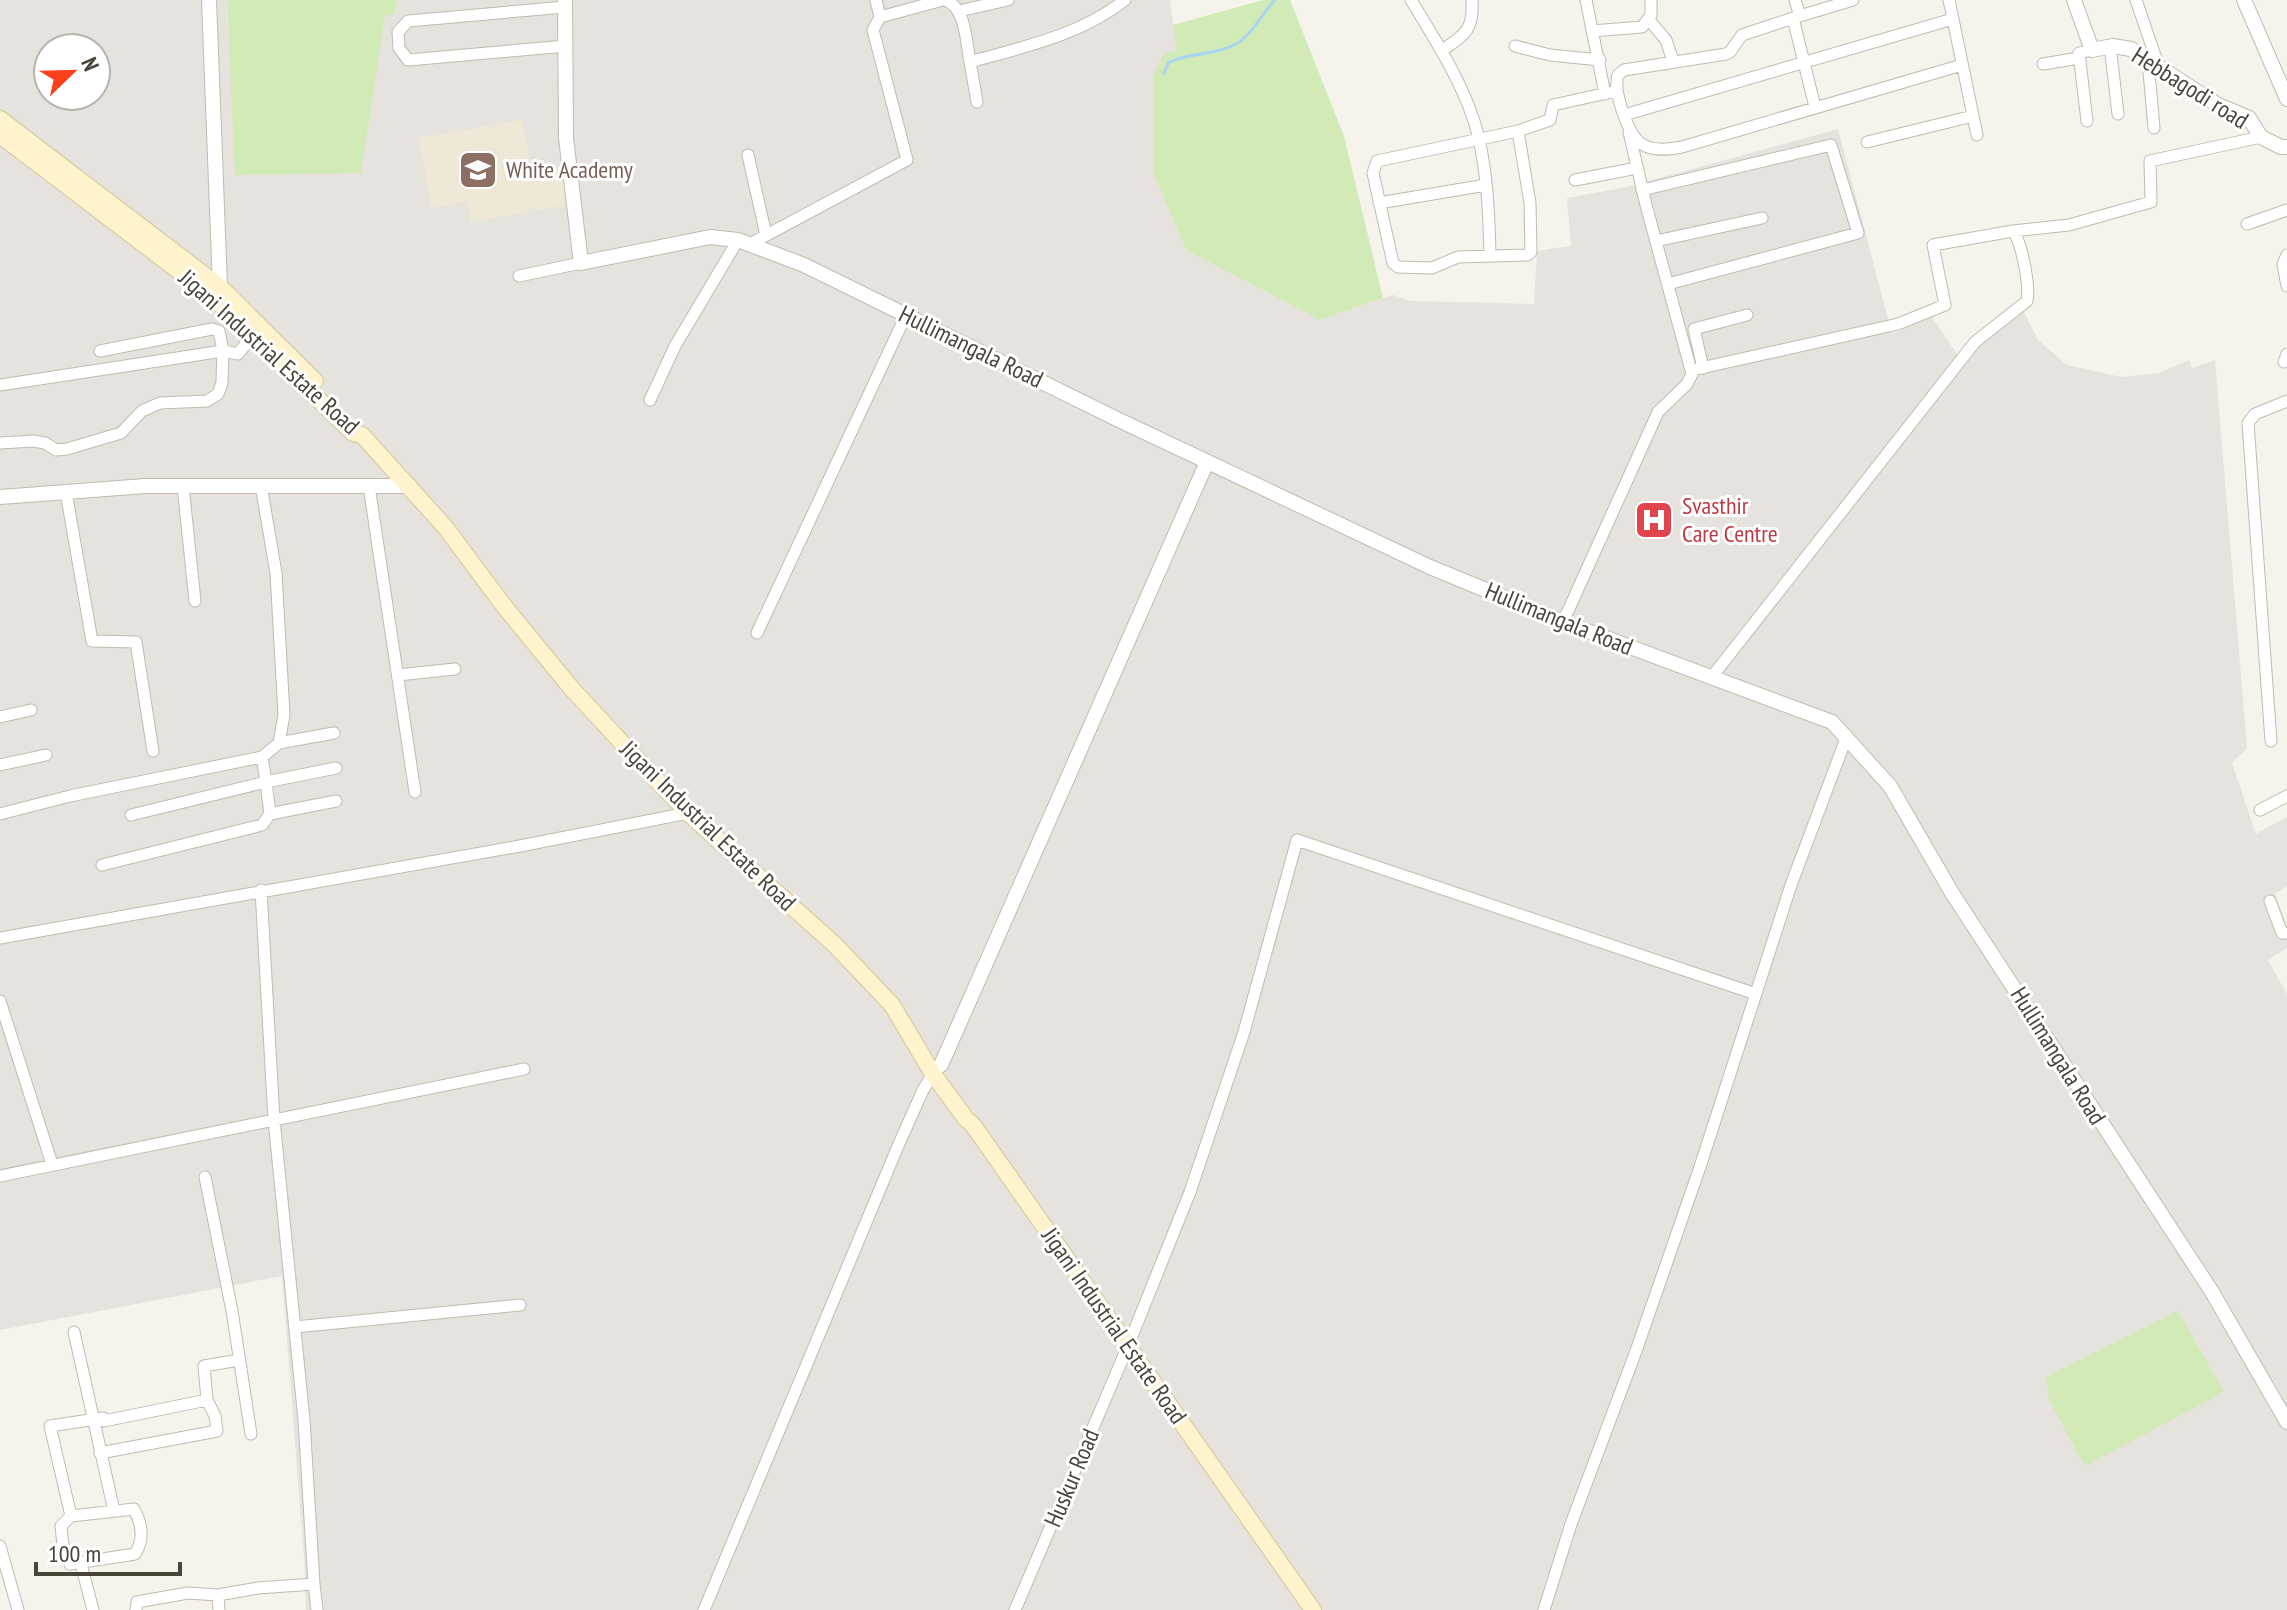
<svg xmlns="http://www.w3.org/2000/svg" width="2287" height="1610" font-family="'PT Sans Narrow',sans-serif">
<rect width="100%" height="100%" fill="#f6f3ec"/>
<path fill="#e6e2dd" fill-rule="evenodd" d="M0,0h227l1,33 167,-19 2,-14h773l7,50 -23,125 32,75 134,70 73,-25 17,6 124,3 3,-53 34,-5 -4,-48 60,-11 211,-58 54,205 40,-17 31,46 41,-50 20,-1 14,28 29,25 54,12 38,-4 30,-13 3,8 23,-8 32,388 -15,15 24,71 31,-17v69l-12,8 12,33v21l-19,12 19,34v616h-1981l-2,-53 -22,-281 -282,54zM48,48h48v48h-48z"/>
<path fill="#efe8d6" d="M522,120l10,52 31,-4 4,37 -96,17 -4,-21 -36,7 -12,-70z"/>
<path fill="#d2eab5" d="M227,0h170l-2,14 -10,2 -24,157 -126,2z
M1263,0h27l54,136 39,162 -63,22 -134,-70 -32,-75 -1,-99 11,-22 13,-4 -4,-25z
M2178,1311l46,81 -139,74 -36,-66 -3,-23z"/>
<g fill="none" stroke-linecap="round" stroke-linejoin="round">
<path stroke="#a9d4f2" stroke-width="3" d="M1164,74l4,-11c19,-11 47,-7 68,-19 16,-9 27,-32 39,-44"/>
<g stroke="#c2bbae" stroke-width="13">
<path id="minor" d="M945,0c21,7 21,42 25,62 53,-15 111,-27 155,-62
M1411,0c23,38 49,78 63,121 13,40 15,92 16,134
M1586,0l19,94
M1795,0l5,16
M1949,0l28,135
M2136,0l24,70
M565,7l-157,14 -10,11 1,16 9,12 158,-14
M959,11l49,-11
M880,17l63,-17
M1793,18l-51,17 -12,17 -4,2 -102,16 -6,5c-3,12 0,20 3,32 12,35 20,48 61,40l280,-82
M1649,20l17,20 7,21
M1592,31l50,-4 9,-12v-15
M1515,46l35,9 50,5
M2113,46l-2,8 7,60
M1441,51c23,-16 33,-20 31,-51
M2148,61l6,67
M970,62l7,40
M2043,64l36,-6
M1815,107l-22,-89 60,-18
M1624,115l329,-96
M2087,121l-8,-68 13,-3
M1518,131l12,72 1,49 -4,3 -69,2 -26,11 -34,-1 -5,-4 -20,-90 4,-12 141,-30 32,-11 3,-15 63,-14
M1867,142l106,-26
M748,155l18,80
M1575,180l62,-12
M1642,190l189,-45 27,88 -190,51
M1379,203l107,-18
M2247,224l40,-14
M1656,241l106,-23
M750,244l157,-84 -34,-130 7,-13 -4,-17
M2287,255l-4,9 4,22
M519,276l62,-13
M2284,362l3,-8
M1703,368l-9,-39 53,-14
M1692,370l206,-46 47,-19 -12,-60 80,-14 56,-6 82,-23 -1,-41 111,-24
M0,385l223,-34 -4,-20 -7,-2 -112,22
M650,400l25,-54 63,-106
M0,443l33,-2 12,2 11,7 11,-1 54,-16 21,-22 18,-8 47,-2 11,-7 4,-11 1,-32 15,3 14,-18
M183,486l12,115
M369,486l46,306
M66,492l26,149 44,1 17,109
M1563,622l95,-210 29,-28 5,-10 -46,-169 -17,-73
M757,633l149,-318
M398,675l57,-6
M1711,678l264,-336 52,-41c3,-15 -5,-58 -14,-70
M0,717l31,-7
M2271,741l-23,-318 7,-9 32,-13
M279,743l55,-10
M0,765l46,-10
M2260,810l27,-14
M0,814l70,-18 192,-39 17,-14 5,-28 -8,-142 -15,-88
M270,814l66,-13
M131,815l135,-33 -4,-25
M102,865l160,-40 8,-11 -4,-32 70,-14
M261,890l13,230 30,300 10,164
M2270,901l12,32h5
M0,938l520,-92 168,-33
M0,1001l52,163
M0,1176l524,-107
M205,1177l27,134 19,123
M295,1327l225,-22
M74,1332l40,179
M207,1400l-3,-34 35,-6
M134,1509c8,15 11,30 1,45l-65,10 -7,-19 -2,-19 10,-10z
M71,1516l-21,-90 53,-8 1,3 103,-21 8,16 2,15 -117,22
M0,1546l18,64
M81,1564l12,46
M218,1595l1,15
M136,1610l1,-8 51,-9 30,2 40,-7 56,-4 3,26
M704,1610l194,-464 25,-56 10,-16
M1015,1610l113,-264 62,-154 54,-160 53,-192 459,154
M1544,1610l27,-86 65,-173 64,-184 91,-282 56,-149"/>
</g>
<g stroke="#c2bbae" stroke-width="16">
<path id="tertiary" d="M209,0l11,287 -5,7
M565,0l1,138 15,125 129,-26 28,3 66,25 317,156 309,146 133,55 269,100 58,64 62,107 260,399 75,130
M2074,0l18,50 21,-4 18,3 87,56 31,13 12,19 20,10h6
M2244,0l43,99
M0,497l145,-11h265
M941,1065l266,-603"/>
</g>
<g stroke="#d6c79b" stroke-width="18">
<path id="secondary" d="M0,119l220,168 95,94
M0,135l213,162 140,136 9,2 84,93 58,78 68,83 77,83 39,41 147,132 57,60 41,69 33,45 7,6 340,485"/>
</g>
<use href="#minor" stroke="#fff" stroke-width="11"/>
<use href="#tertiary" stroke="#fff" stroke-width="14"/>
<use href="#secondary" stroke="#fff3cd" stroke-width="16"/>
</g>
<defs>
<g id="school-square" transform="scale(2)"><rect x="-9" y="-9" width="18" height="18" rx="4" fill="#8d6e63" stroke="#fff"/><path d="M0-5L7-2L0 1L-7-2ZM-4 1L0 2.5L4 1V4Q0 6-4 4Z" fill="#fff"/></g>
<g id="hospital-square" transform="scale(2)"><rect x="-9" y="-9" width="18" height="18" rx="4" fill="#e0444e" stroke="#fff"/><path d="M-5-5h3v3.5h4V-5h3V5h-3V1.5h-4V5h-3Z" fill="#fff"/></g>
</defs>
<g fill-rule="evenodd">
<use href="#school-square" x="478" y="170"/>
<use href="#hospital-square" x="1654" y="520"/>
</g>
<g text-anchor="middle" stroke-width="6" stroke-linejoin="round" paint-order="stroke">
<g font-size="24" fill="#4b4439" stroke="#fff">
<text transform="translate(2190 88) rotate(32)" y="8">Hebbagodi road</text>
<text transform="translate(971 347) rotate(26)" y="8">Hullimangala Road</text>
<text transform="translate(269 352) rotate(42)" y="8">Jigani Industrial Estate Road</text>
<text transform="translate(1559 619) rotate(22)" y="8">Hullimangala Road</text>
<text transform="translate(708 826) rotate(44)" y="8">Jigani Industrial Estate Road</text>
<text transform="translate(2058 1056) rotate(58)" y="8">Hullimangala Road</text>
<text transform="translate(1114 1326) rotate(55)" y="8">Jigani Industrial Estate Road</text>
<text transform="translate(1072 1478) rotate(-67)" y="8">Huskur Road</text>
</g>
<g font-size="24" fill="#785e54" stroke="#fff" text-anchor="start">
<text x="506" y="178">White Academy</text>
</g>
<g font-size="24" fill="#be3a42" stroke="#fff" text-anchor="start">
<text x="1682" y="514">Svasthir<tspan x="1682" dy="28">Care Centre</tspan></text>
</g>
</g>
<g transform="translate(72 72) rotate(67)"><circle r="38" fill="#ffffff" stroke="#b7b4b0" stroke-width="2"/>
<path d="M0-6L14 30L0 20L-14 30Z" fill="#fc3f1d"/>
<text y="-12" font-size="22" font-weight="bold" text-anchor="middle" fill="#4b4439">N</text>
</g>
<path d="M36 1562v12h144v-12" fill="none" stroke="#4b4439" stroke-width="4"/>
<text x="48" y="1562" font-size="24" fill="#4b4439" stroke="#ffffff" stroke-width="6" paint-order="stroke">100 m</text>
</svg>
